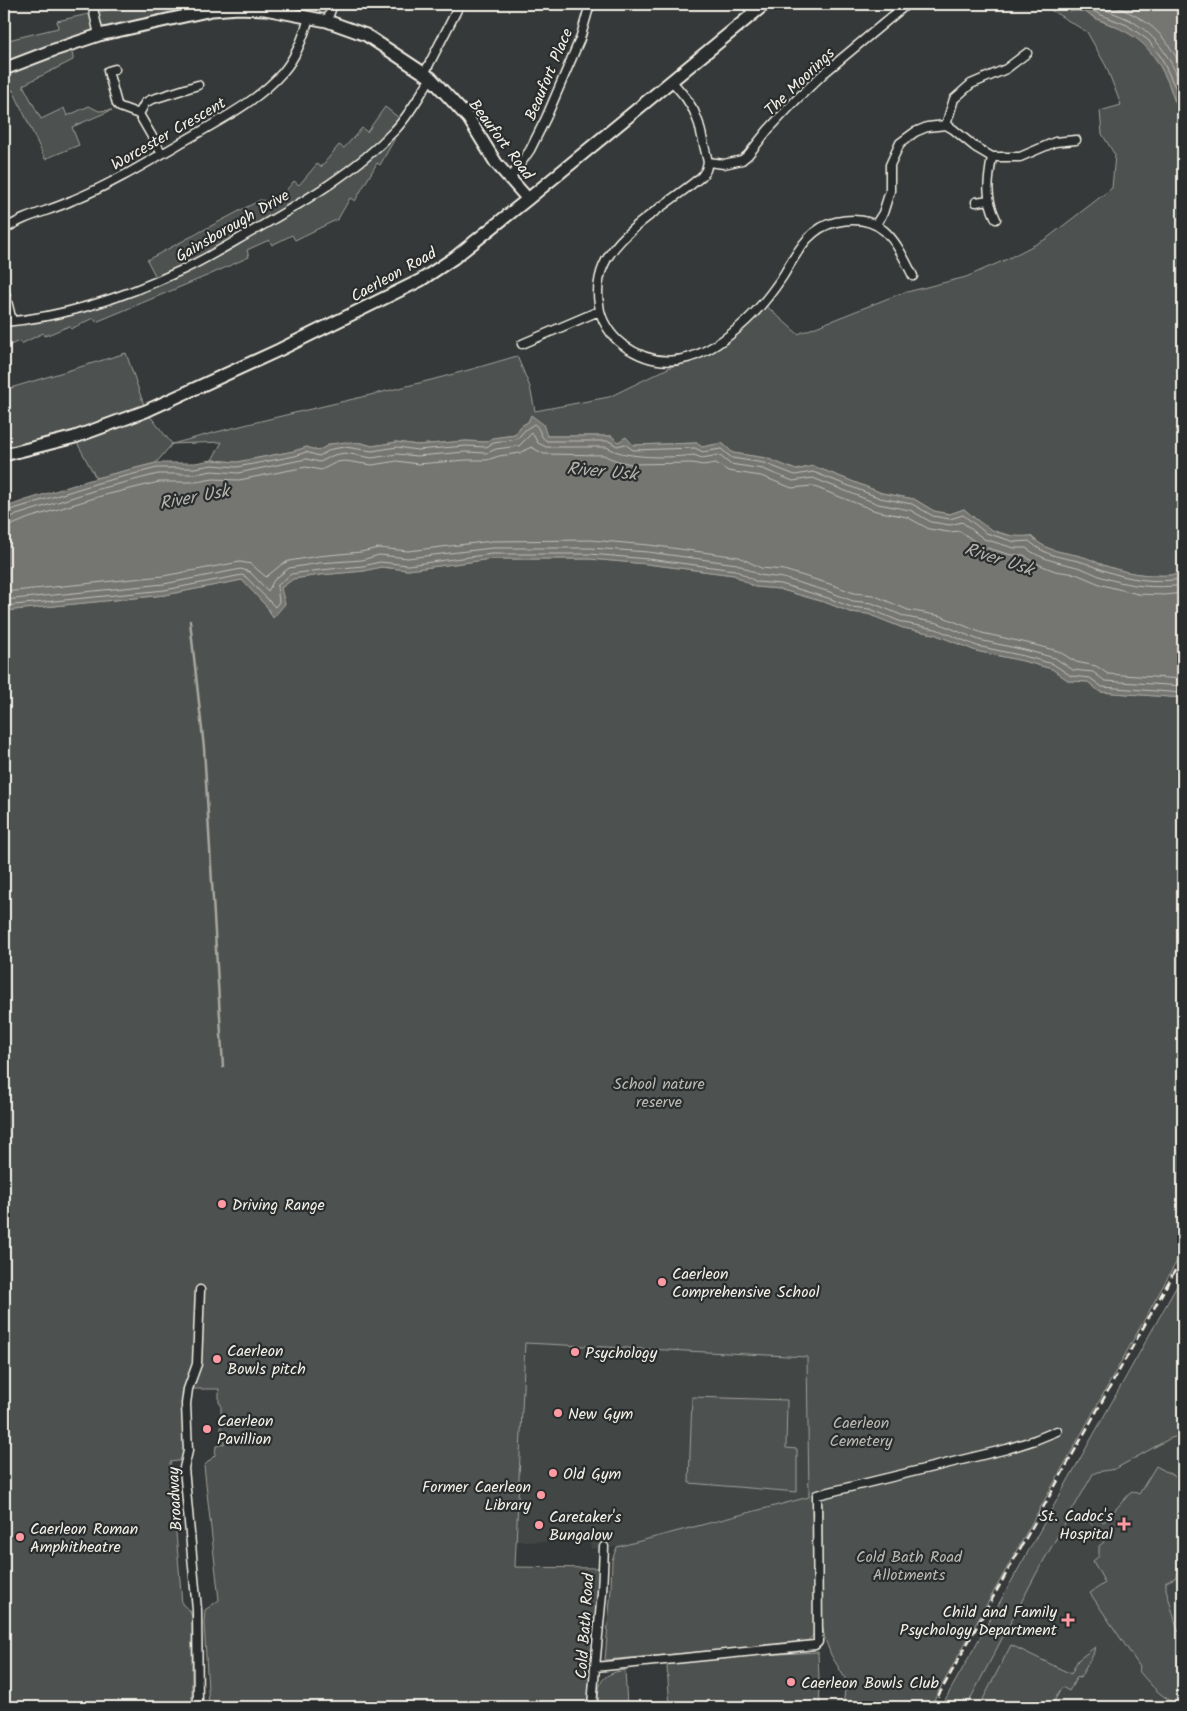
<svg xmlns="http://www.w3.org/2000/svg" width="1187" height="1711" font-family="Kalam,sans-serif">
<rect width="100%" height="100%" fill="#363939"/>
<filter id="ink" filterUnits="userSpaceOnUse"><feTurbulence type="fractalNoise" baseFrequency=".02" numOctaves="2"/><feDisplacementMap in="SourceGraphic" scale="10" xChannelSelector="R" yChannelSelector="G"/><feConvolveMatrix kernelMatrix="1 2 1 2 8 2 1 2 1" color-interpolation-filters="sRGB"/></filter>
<g filter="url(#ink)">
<path fill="#434645" d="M525,1251l282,106 2,140 -192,50 -26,2 -1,-6 -75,-2 9,-198z
M1183,1333v374h-217l70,-134 57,-99 4,-2z"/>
<path fill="#4e514f" stroke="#a1a19c" d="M134,4h37l4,13 -105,28 3,12v3l-50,25 18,34 23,-11 3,8 22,-10 10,5 13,-1 -40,17 7,18 -34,14 -32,-69 -9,4v-53l54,-13 -1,-7z
M1052,4h25l-6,7 12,-1 13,9 28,11 20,13 13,16 11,22 6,19 9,13v461c-27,3 -51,1 -77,-8 -9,-3 -17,-8 -26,-10 -20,-5 -33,-4 -49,-20l-15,1 -29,-8 -23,-20 -14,5 -16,-3 -20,-12 -32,-6 -69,-27 -17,4 -30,-12 -33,-5 -11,-10 -20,4 -5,-4 -64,2 -15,-3 -6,-6h-65l-16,-20 -3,6 -7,4 -6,9 -22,3 -7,4 -20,-1 -49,4 -20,-3 -25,4 -10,-3 -32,1 -12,7 -11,-4 -13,4 -57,11 -25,-2 10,-18 -50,2 -16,19 -60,15 -22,-41 -70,18v-65l122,-37 20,58 26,33c114,-32 231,-53 345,-88l13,31 5,24 74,-14 82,-40 33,-17 39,-37 35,31 101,-40 67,-17 39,-17 41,-21 66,-51 3,-33 -13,-21 -2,-23 21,-6 -15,-39 -19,-34 -38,-23z
M385,107l18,14 -8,10 -1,9 -14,25 -3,-2 -22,38 -5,-3 -12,21 -43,21 -3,-5 -20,10 -3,-5 -22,10 2,7 -40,18 -113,47 -2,-4 -23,11 -2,-3 -24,10 -2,-3 -22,11 -2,-3 -15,7v-59l8,32 55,-11 91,-29 -11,-21 113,-60 16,2 18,-21 5,4 18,-21 4,3 18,-22 5,3 18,-20 5,4z
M492,559h98l57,5 87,11 21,12 24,2 48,14 23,9 18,2 35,14 31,6 42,17 47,10 29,8 17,12 19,1 12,10 83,6v552l-253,457h-87l3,-27 -15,-25 -6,-16 -3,-15v-120l-6,-4 -4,9 3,123 -4,6 -7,5 -199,17 6,-71 1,-29 5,-13 192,-50 -2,-140 -282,-14 -10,224 84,1v26l-5,37 -4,76 -381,-1 -5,-83 1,-13 14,-10 -15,-134 11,-11 1,-9 8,-2v-6h-3v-34l-2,-1v-14h-37l3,71 -15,2 12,142 8,7 2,6v90h-188v-1096l161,-16 77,-15 25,27 14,-19 12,-9 27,-4 44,-4 17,-4 27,3z
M1183,1275v156l-3,4 -11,4 -54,30 -18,3 -4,2 -57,100 -70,133h-25z
M692,1397l95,3 -1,48 11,1v43l-108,-9z
M1156,1466l27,15v87l-5,2 -3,8 -9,4v7l12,42 5,1v75c-19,-7 -31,-20 -44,-36l1,-4 -50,-74 15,-10 -12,-22 6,-5v-10l5,-4 -17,-24 3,-4 14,8 28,-31 7,3z
M1011,1645l60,29 7,-14 17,-13 -2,8 -13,23 -3,-1 -8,14 -7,-4 -11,20h-72z
M818,1652l2,55h-150l-3,-40 2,-4 92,-8z
M625,1670l2,37h-29c0,-23 1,-33 27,-37z"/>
<path fill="#757572" stroke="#a8a7a1" d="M1077,4h106v109c-3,-4 -6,-8 -8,-13 -4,-7 -5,-15 -9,-22 -16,-33 -29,-43 -64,-57 -15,-6 -13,-11 -32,-10z
M531,415l12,9 4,12h65l6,6 8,-5 7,8 64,-2 5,4 20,-4 11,10 33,5 30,12 17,-4 69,27 32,6 20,12 16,3 14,-5c23,20 35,29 67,27 16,16 29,15 49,20 9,2 17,7 26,10 26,9 50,11 77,8v124l-83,-6 -12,-10 -19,-1 -17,-12 -29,-8 -47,-10 -42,-17 -31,-6 -35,-14 -18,-2 -23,-9 -48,-14 -24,-2 -21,-12 -87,-11 -58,-5h-97l-84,11 -27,-3 -17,4 -44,4 -27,4 -12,9 4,16 -12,14 -6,-11 -25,-27 -77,15 -161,16v-103l19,-7 73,-23 60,-15h39l17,-3 25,2 57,-11 13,-4 11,4 12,-7 15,-2 17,1 10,3 25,-4 20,3 49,-4 20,1 6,-4 23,-3 6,-9 7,-4z"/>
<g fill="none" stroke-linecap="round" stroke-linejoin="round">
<path stroke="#c1bfb9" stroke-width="1" d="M1081,4l18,10 28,11 21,15 13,17 22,47
M1094,4c11,7 24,10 36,16 28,16 43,41 53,71
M1109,4c40,15 55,28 74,66
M4,512l94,-29 59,-15h38l17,-3 25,2 58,-11 11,-4 13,4 13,-7 13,-2 27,4 25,-4 20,3 49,-4 20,1 8,-4 23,-4 8,-9 9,-6c7,4 5,13 13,17h62l8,5 8,-2 8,6 62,-2 8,4 18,-3 11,9 32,5 31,12 18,-3 67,26 32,6 21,12 17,3 13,-4 23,18 29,9 14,-1c18,15 27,15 49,20 9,2 17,6 25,9 27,10 53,13 80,9
M4,519l95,-30 59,-15h38l16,-3 26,2 68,-14 14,3 14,-7 11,-2 27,5 25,-4 20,2 49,-4 21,1 9,-4 23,-3 13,-13 6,10 8,4h61c16,12 66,11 87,8l8,3 17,-3 11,9 33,5 30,12 20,-3 65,26 32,6 21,12 19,3 12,-3 22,17 30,9h12c16,12 32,14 51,19 8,2 17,7 25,10 27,9 53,12 81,8
M4,526l8,-1 17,-7 72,-22 58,-14h37l17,-3 26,1 67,-13 15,3 16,-8 8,-1 27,4 25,-4 21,3 48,-4h21l12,-4 21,-3 11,-6 13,7 60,1c8,5 18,7 27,9l61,-1 11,2 13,-2 12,8 33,5 31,12 20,-2 64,25 31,6 22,12 19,3 12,-1 21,15 30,9h13l9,7 22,9 21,3 26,11 36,9 26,1 19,-2
M4,592l159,-16 77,-14 11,2 15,13 16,-13 7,-3 29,-5 43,-4 17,-4 30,3 84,-10 98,-1 59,5 90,12 22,11 23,2 49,15 21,8 19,2 35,15 33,6 41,17 45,10 31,8 18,11 20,4 12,8 75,5
M4,600l160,-16 77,-15 9,3 18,19 6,-11 15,-12 30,-5 43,-3 17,-5 29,3 84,-10h98l58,4 89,12 22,11 24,3 47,14 23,9 19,2 34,14 32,6 41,17 46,10 30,8 18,12 20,2 12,9 78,5
M4,606l161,-16 77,-15 4,2 29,30 4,-5 -2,-16 14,-12 29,-4 43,-4 17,-4 28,3 84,-11h98l58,5 87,11 22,12 24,2 47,14 23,9 19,2 34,14 32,6 41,17 47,10 29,8 18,12 19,2 12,9 81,6"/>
<path stroke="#a8a7a1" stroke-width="2.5" d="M190,621l14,127 19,319"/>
<g stroke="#f4f1e8" stroke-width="11">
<path id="street" d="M92,4l7,31
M746,4l7,9
M327,21l6,-17
M115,69l-7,2 9,33 3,3 19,7
M424,74l36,-70
M671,80l15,18 8,13 5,13 9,38 -2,8 -4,6c-27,23 -73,49 -92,78 -10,14 -14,33 -11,50 1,16 12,32 24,41 46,33 88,9 124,-25 13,-12 26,-29 36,-44 14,-23 25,-48 53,-54 47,-10 59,18 77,54
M946,125l7,4 22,18 17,10c-4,24 -7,39 4,62
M162,154l-23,-40 6,-11 5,-3 48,-15
M992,157h28l35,-15 21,-2
M708,162l16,2 18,-4 6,-5 20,-25 28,-30 27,-26 84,-70
M510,179l20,-29 16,-32 34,-79 10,-35
M976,202l13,-2
M876,224l7,-11 7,-22v-26l10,-22 15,-11 12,-5 19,-2 8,-26 17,-15 35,-15 21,-16
M4,230c20,-15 47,-19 69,-30 39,-16 75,-38 111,-59 34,-20 73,-39 99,-69 13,-15 21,-36 26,-55
M4,289l8,32
M4,322c60,-5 123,-26 178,-52 26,-12 51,-28 76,-42 47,-27 98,-57 136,-97 15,-15 25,-35 37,-53
M522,344l77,-33
M595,1667l220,-22 3,-3 -1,-147 190,-46 28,-9 22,-9
M198,1707l-1,-97 -13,-142 4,-17 -2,-47 2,-15 9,-25 3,-74
M592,1707l3,-40 7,-74 2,-46"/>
</g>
<g stroke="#f4f1e8" stroke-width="15">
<path id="secondary" d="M4,69l47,-18 48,-16 113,-25 27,-2 26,1 62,12 39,14 65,43 38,41 27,44 32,36
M4,455l71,-18 71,-26 133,-61 142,-70 33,-22 74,-59 237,-195"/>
</g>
<use href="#street" stroke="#2a2d2e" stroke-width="8"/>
<use href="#secondary" stroke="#2a2d2e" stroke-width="11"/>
<path stroke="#f4f1e8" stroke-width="2.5" stroke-dasharray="8 4" stroke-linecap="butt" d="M932,1707l251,-451"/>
</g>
</g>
<g fill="#ff9aa2" stroke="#2a2d2e" stroke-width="2">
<circle cx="222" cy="1204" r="5"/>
<circle cx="662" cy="1282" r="5"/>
<circle cx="575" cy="1352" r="5"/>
<circle cx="217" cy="1359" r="5"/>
<circle cx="558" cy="1413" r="5"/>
<circle cx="207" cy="1429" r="5"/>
<circle cx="553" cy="1473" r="5"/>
<circle cx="541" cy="1495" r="5"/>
<path d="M1121.5 1516.5h5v5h5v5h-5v5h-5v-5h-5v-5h5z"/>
<circle cx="539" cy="1525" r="5"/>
<circle cx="20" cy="1537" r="5"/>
<path d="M1065.5 1612.5h5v5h5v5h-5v5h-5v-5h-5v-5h5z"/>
<circle cx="791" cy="1682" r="5"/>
</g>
<g text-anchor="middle" stroke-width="4.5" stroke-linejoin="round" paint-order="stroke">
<g font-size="16" fill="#f4f1e8" stroke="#2a2d2e">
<text transform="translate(548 74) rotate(-67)" y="6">Beaufort Place</text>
<text transform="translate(799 81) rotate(-44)" y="6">The Moorings</text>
<text transform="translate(168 133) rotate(-30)" y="6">Worcester Crescent</text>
<text transform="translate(502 139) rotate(53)" y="6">Beaufort Road</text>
<text transform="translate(232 225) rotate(-30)" y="6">Gainsborough Drive</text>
<text transform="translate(393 274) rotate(-29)" y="6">Caerleon Road</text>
<text transform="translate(174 1499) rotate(-93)" y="6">Broadway</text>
<text transform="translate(584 1626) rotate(-86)" y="6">Cold Bath Road</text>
</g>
<g font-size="16" fill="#bab9b2" stroke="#2a2d2e">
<text x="659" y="1089">School nature<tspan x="659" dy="18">reserve</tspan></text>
<text x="861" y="1428">Caerleon<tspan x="861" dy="18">Cemetery</tspan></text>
<text x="909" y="1562">Cold Bath Road<tspan x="909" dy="18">Allotments</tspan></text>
</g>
<g font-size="16" fill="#f4f1e8" stroke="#2a2d2e" text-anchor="start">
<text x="232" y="1210">Driving Range</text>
<text x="672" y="1279">Caerleon<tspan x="672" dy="18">Comprehensive School</tspan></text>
<text x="227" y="1356">Caerleon<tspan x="227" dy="18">Bowls pitch</tspan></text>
<text x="585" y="1358">Psychology</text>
<text x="568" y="1419">New Gym</text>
<text x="217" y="1426">Caerleon<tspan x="217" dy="18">Pavillion</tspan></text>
<text x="563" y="1479">Old Gym</text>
<text x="531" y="1492" text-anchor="end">Former Caerleon<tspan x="531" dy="18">Library</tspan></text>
<text x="1113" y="1521" text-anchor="end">St. Cadoc's<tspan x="1113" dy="18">Hospital</tspan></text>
<text x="549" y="1522">Caretaker's<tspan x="549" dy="18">Bungalow</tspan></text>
<text x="30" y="1534">Caerleon Roman<tspan x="30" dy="18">Amphitheatre</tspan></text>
<text x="1057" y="1617" text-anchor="end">Child and Family<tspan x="1057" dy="18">Psychology Department</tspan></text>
<text x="801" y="1688">Caerleon Bowls Club</text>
</g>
<g font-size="18" font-style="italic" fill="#b4b3ad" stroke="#2a2d2e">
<text transform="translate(602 471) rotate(5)" y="6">River Usk</text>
<text transform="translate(194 497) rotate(-11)" y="6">River Usk</text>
<text transform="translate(999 559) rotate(18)" y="6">River Usk</text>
</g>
</g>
<rect width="1187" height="1711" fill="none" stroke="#2a2d2e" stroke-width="20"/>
<rect x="10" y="10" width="1167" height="1691" fill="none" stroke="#f4f1e8" stroke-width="2" filter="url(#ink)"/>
</svg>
